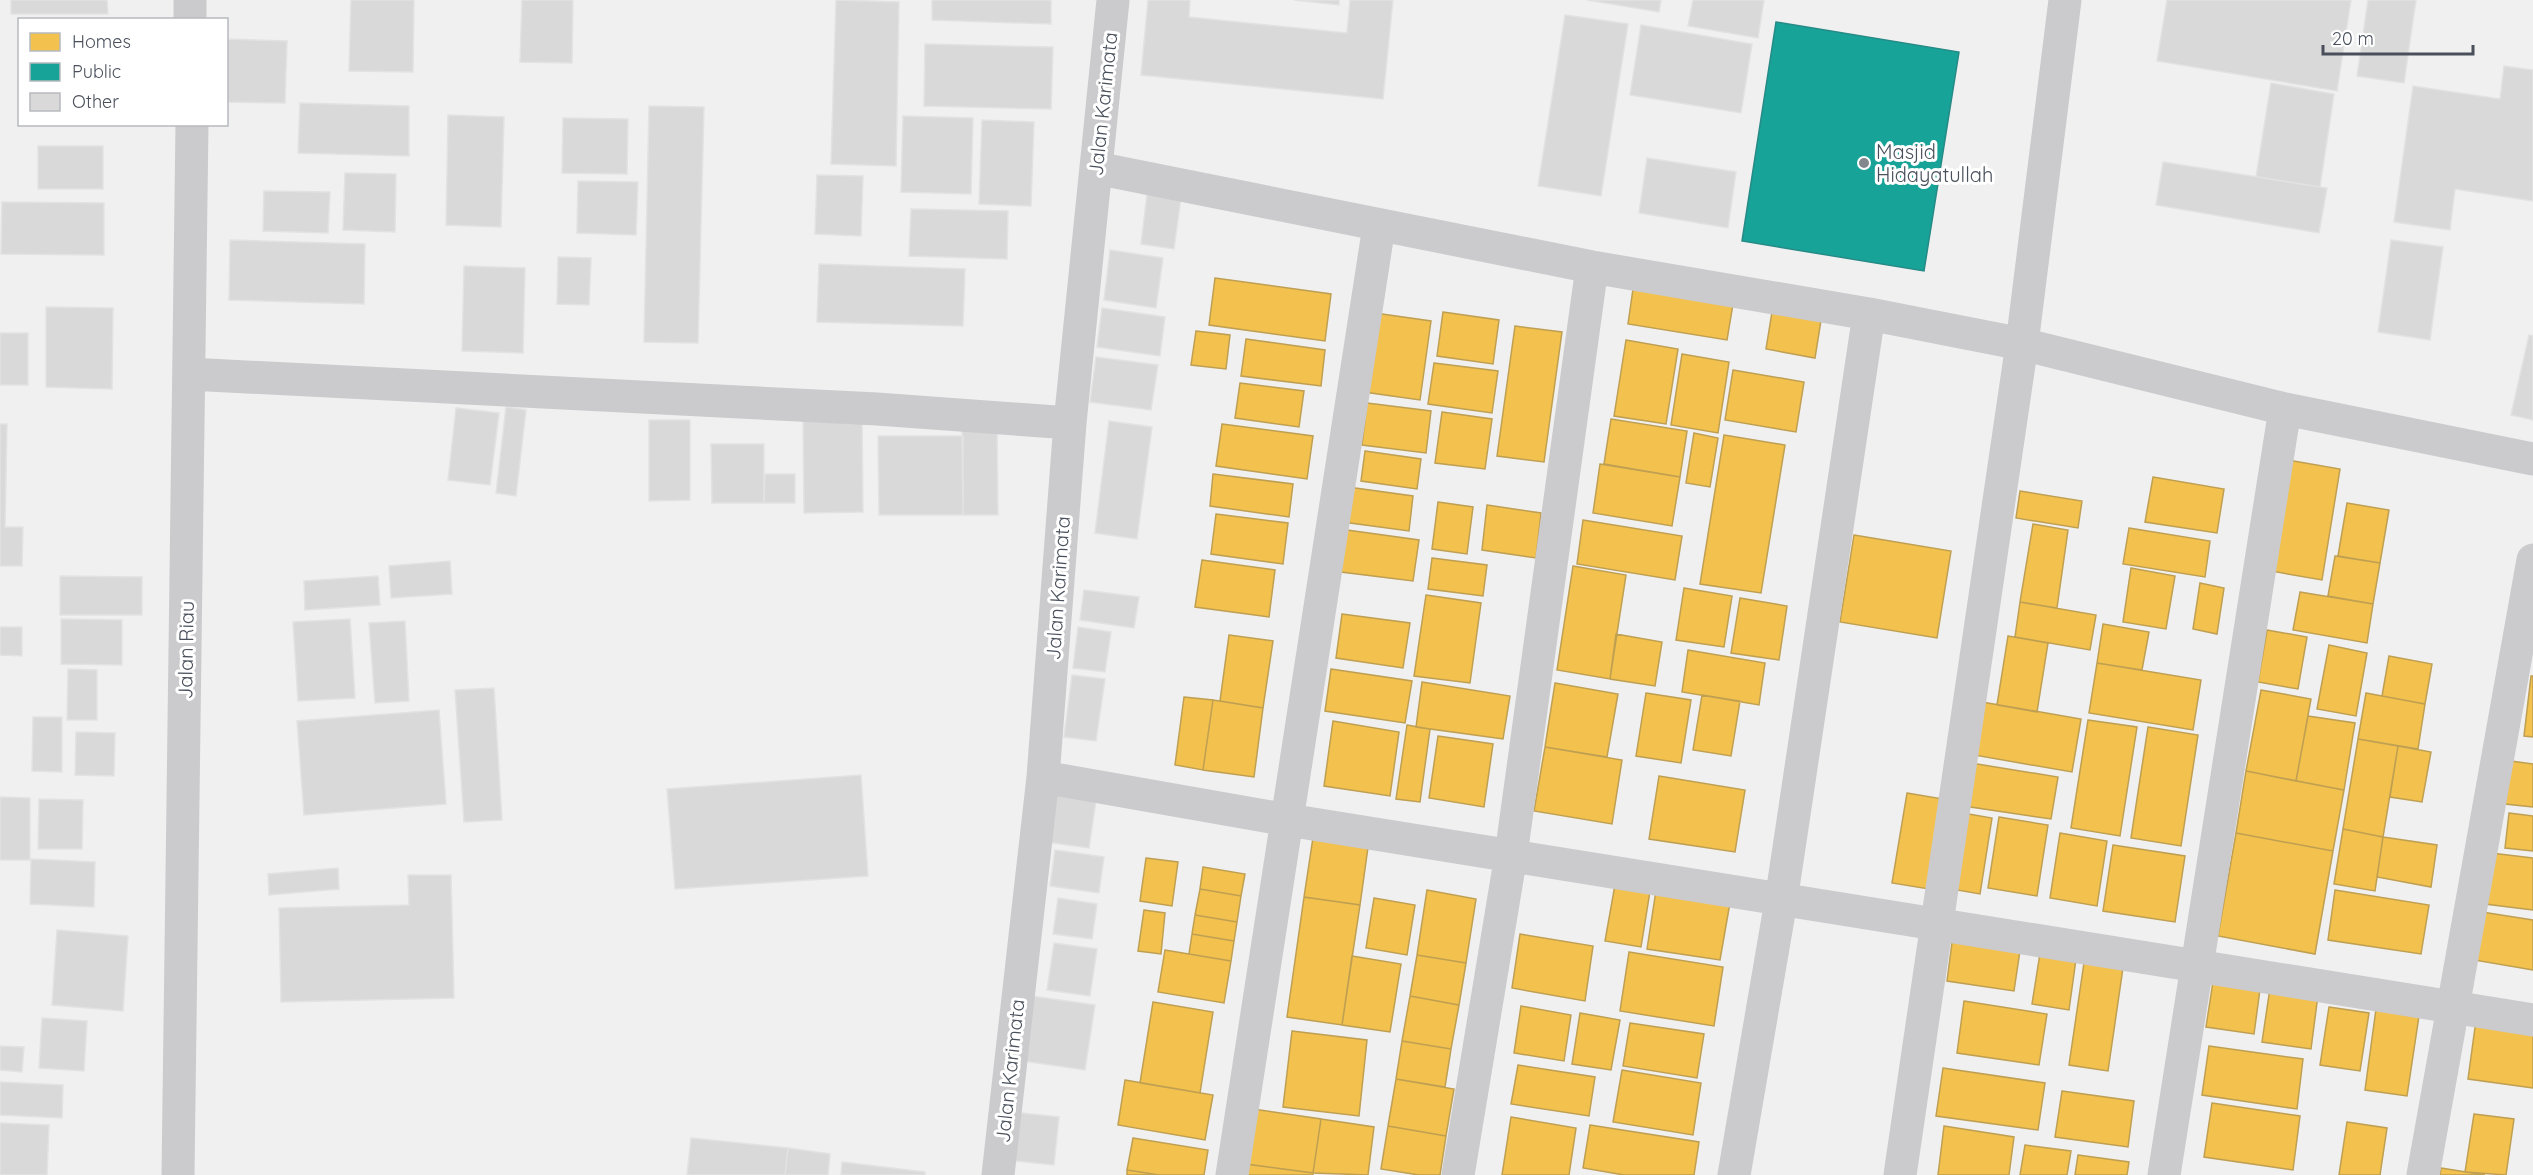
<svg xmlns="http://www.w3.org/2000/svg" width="2533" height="1175" font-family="Quicksand,sans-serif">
<rect width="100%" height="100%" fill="#f0f0f0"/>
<path fill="#f2c14e" stroke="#bf9f52" stroke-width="1.5" d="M1215,278l116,16 -6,47 -116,-16z
M1634,282l100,16 -7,42 -99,-16z
M1773,306l49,8 -7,44 -49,-9z
M1443,312l56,8 -6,44 -56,-8z
M1375,313l56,8 -11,79 -56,-8z
M1515,326l47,6 -18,130 -47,-6z
M1196,331l34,4 -4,34 -35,-4z
M1246,339l79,11 -4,36 -80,-10z
M1626,340l52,9 -12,75 -52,-8z
M1682,354l47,8 -11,71 -47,-8z
M1434,363l64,8 -6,42 -64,-9z
M1733,370l71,12 -8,50 -71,-12z
M1240,383l64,8 -5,36 -64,-9z
M1367,403l64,8 -5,42 -64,-8z
M1442,412l50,7 -7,50 -50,-6z
M1611,419l76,12 -7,46 -76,-13z
M1222,424l91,12 -6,43 -91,-13z
M1694,433l24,5 -8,49 -24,-4z
M1724,435l61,10 -24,148 -61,-9z
M1365,451l56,8 -4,30 -56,-8z
M2288,460l52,9 -18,111 -51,-9z
M1600,464l80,13 -8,49 -79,-13z
M1213,474l80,10 -4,33 -79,-11z
M2153,477l71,12 -7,44 -72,-11z
M1348,487l65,9 -4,35 -66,-9z
M2020,491l62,10 -4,27 -62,-10z
M1438,502l35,5 -6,47 -35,-5z
M2347,503l42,7 -9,53 -42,-7z
M1487,505l54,8 -5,45 -54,-8z
M1216,514l72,9 -5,41 -72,-10z
M1583,520l99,16 -7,44 -98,-16z
M2033,524l35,6 -11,78 -37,-6z
M2129,528l81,13 -5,36 -82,-13z
M1347,530l72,10 -6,41 -72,-9z
M1854,535l97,16 -14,87 -97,-16z
M2335,556l45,7 -7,41 -45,-8z
M1432,558l55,7 -4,31 -55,-7z
M1202,560l73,10 -6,47 -74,-10z
M1573,566l53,9 -16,104 -53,-9z
M2131,568l44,8 -9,53 -43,-7z
M2200,583l24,5 -7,46 -24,-5z
M1684,588l48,8 -8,51 -48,-7z
M2300,592l73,12 -6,39 -74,-13z
M1426,595l55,8 -11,80 -56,-7z
M1740,598l47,8 -8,54 -48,-7z
M2020,602l76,13 -6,35 -75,-13z
M1342,614l68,9 -7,45 -67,-10z
M2103,624l46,8 -7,38 -45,-7z
M2267,630l40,7 -9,52 -40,-7z
M1616,634l46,8 -7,44 -45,-7z
M1229,635l44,6 -10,67 -43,-7z
M2008,636l40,7 -11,69 -40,-7z
M2329,645l38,8 -11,63 -39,-7z
M1688,650l77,13 -6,42 -77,-13z
M2389,656l43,8 -7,40 -43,-8z
M2097,663l104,17 -8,50 -104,-17z
M1331,669l81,12 -7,42 -80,-12z
M2531,676h2v61l-9,-1z
M1422,682l88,14 -7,43 -87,-12z
M1555,683l63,11 -11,63 -62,-10z
M2261,690l50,9 -15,82 -50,-10z
M1646,693l45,7 -10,63 -45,-7z
M2366,693l59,11 -7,45 -60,-10z
M1702,695l38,6 -9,55 -38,-6z
M1184,697l29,3 -10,70 -28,-5z
M1213,700l50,8 -9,69 -51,-7z
M1982,702l99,17 -9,53 -98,-17z
M2308,716l47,7 -11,67 -48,-9z
M2088,720l49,7 -17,109 -49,-8z
M1333,721l66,11 -9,64 -66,-10z
M1407,725l23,4 -10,73 -24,-3z
M2148,727l50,8 -17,111 -50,-8z
M1438,736l55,8 -9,63 -55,-9z
M2358,739l40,7 -15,91 -40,-8z
M2398,746l33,6 -9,50 -32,-5z
M1545,747l77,13 -10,64 -78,-13z
M2511,761l22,3v43l-28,-3z
M1971,763l87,14 -7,42 -87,-13z
M2246,771l98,19 -11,61 -97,-18z
M1659,776l86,14 -10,62 -86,-13z
M1907,793l42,7 -14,90 -43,-7z
M1963,813l29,5 -12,76 -29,-5z
M2509,813l24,3v35l-28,-3z
M1999,817l49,8 -11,71 -49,-8z
M2343,829l40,8 -8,54 -41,-7z
M1314,831l55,9 -9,65 -56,-8z
M2060,833l47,8 -10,65 -47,-8z
M2236,833l97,18 -18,103 -97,-18z
M2383,837l54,8 -6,42 -54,-10z
M2113,845l72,11 -10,66 -72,-11z
M2491,853l42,5v52l-48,-6z
M1146,858l32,4 -6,44 -32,-5z
M1203,867l42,7 -4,22 -41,-7z
M1616,879l35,6 -10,62 -36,-6z
M1657,884l74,13 -11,63 -73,-11z
M1200,889l41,7 -4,26 -42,-7z
M1427,890l49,9 -10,64 -49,-8z
M2335,890l94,15 -8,49 -93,-14z
M1304,897l56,8 -18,120 -55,-8z
M1374,898l41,7 -8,50 -41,-7z
M1144,910l21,3 -4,41 -23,-3z
M2482,912l51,8v50l-59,-10z
M1195,915l42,7 -3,19 -42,-7z
M1192,934l42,7 -3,20 -42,-7z
M1520,934l73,12 -8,55 -73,-13z
M1953,935l68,9 -7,47 -67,-10z
M2041,947l36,5 -8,58 -37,-6z
M1165,950l66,11 -7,42 -66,-11z
M1629,952l94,15 -9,59 -94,-15z
M1417,955l49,8 -7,42 -49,-9z
M1352,956l49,8 -11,68 -48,-7z
M2085,956l39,5 -16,110 -39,-6z
M2214,975l47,7 -7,52 -48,-7z
M2270,988l48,7 -7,54 -49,-7z
M1410,996l49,9 -8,44 -49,-8z
M1964,1001l83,13 -8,51 -82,-12z
M1153,1002l60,10 -13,81 -60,-10z
M1521,1006l50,9 -7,46 -50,-8z
M2329,1007l40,6 -9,58 -40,-6z
M2376,1009l43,7 -12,80 -42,-6z
M1580,1013l40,7 -9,50 -39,-6z
M2476,1020l57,8v60l-65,-9z
M1630,1023l74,11 -7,44 -74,-12z
M1292,1031l75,9 -8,76 -76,-9z
M1402,1041l49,8 -6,38 -49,-8z
M2209,1046l94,13 -6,50 -95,-14z
M1518,1065l77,12 -6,39 -78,-12z
M1943,1068l102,15 -7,47 -102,-14z
M1622,1070l79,13 -8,52 -80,-13z
M1396,1079l58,10 -8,47 -58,-10z
M1125,1080l88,15 -8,45 -87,-15z
M2062,1091l72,10 -6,46 -73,-10z
M2212,1103l88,13 -7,54 -89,-13z
M1253,1109l68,10 -8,54 -67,-9z
M2474,1114l40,5 -8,56 -41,-3z
M1511,1117l65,11 -7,47h-67z
M1321,1119l53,8 -6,48 -55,-2z
M2347,1122l40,6 -7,47h-41z
M1590,1125l109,17 -5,33h-70l-41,-7z
M1388,1126l58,10 -6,39h-21l-38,-6z
M1944,1126l70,11 -5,38h-71z
M1133,1138l75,12 -4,25h-45l-32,-5z
M2025,1145l46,6 -4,24h-47z
M2078,1155l51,7 -2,13h-52z
M1246,1164l67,9v2h-68z
M2441,1168l44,7h-45z
M1127,1170l32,5h-32z"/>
<path fill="#17a398" stroke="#268a86" stroke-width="1.5" d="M1776,22l183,30 -35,219 -182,-30z"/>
<path fill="#d9d9da" stroke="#e2e2e3" stroke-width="1.5" d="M11,0h96l1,14h-97z
M351,0h63l-1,72 -64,-1z
M522,0h51l-1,63 -52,-1z
M836,0l63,2 -3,164 -65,-2z
M932,0h119v24l-119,-4z
M1148,0h42l-1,17 158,16 3,-33h43l-10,99 -242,-24z
M1294,0h45v5z
M1587,0h74l-2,12z
M1693,0h71l-6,38 -70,-12z
M2167,0h184l-14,91 -180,-30z
M2368,0h48l-12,83 -47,-7z
M1565,15l63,9 -27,172 -63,-10z
M1641,25l111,19 -11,69 -111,-18z
M226,39l61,2 -2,62 -59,-1z
M925,44l128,3 -2,62 -127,-3z
M2504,66l29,4v131l-78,-12 -5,41 -56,-8 19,-136 87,13z
M2271,83l63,11 -14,93 -64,-10z
M300,103l109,3v50l-111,-3z
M649,106l55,1 -6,236 -54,-1z
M448,115l56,2 -3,110 -55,-2z
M903,116l70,2 -2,76 -70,-2z
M563,118l65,1 -1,55 -65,-1z
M982,120l52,2 -3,84 -52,-2z
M38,146h65v43h-65z
M1647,158l89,14 -8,56 -89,-15z
M2163,162l164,26 -8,45 -163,-28z
M345,173l51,1 -1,58 -52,-2z
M817,175l46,1 -2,60 -46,-2z
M578,181l60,1 -2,53 -59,-2z
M264,191l66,1 -2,41 -65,-2z
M1147,194l34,4 -7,51 -33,-5z
M2,202l102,1v52l-103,-1z
M911,209l97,2 -1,48 -98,-3z
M230,240l135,4 -1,60 -135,-4z
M2391,240l52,7 -13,93 -52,-8z
M1110,250l53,8 -7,50 -52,-8z
M558,257l33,1 -2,47 -32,-1z
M819,264l146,5 -2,57 -146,-4z
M464,266l61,2 -2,85 -61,-2z
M46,307l67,1 -1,81 -66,-2z
M1102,308l63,9 -5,39 -63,-9z
M0,333h28v52h-28z
M2529,335l4,1v84l-22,-5z
M1096,357l62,8 -7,45 -61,-8z
M506,407l20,3 -10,86 -20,-3z
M456,408l43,5 -9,72 -42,-5z
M803,417h59l1,95 -59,1z
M649,420h41v80l-41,1z
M1109,421l43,6 -15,112 -42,-6z
M0,424h7l-2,103h18l-1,39h-22z
M962,427h35l1,88h-35z
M878,436h85v79h-84z
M711,444h53v59h-52z
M765,474h30v29h-31z
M450,561l2,33 -61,4 -2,-32z
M60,576l82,1v38h-82z
M378,576l2,29 -75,5 -1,-29z
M1084,590l55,7 -5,31 -54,-8z
M61,619l61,1v45l-61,-1z
M350,619l5,79 -57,3 -5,-79z
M405,621l4,80 -34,2 -6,-80z
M0,627h22v29l-22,-1z
M1078,627l33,5 -6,40 -32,-4z
M68,669l29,1v50h-30z
M1072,675l33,4 -9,62 -32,-4z
M494,688l8,132 -38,2 -9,-132z
M439,710l7,94 -142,11 -7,-94z
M33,717h29v55l-30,-1z
M76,732l39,1 -1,43 -39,-1z
M861,775l7,101 -193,13 -8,-100z
M1054,788l43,6 -8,54 -42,-6z
M0,797l30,1v62h-30z
M39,799l44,1 -1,49h-44z
M1055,850l49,7 -5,36 -49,-7z
M31,859l64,3 -1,45 -64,-3z
M338,868l1,21 -70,6 -1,-21z
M408,875h43l3,123 -173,4 -2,-94 130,-3z
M1058,898l39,6 -5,35 -39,-5z
M57,930l71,6 -5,75 -71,-6z
M1054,943l43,6 -7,47 -43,-6z
M1024,995l71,10 -10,65 -69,-10z
M42,1018l45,3 -3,50 -45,-3z
M0,1046l24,1 -2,25 -22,-2z
M0,1082l63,3 -1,33 -62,-3z
M1012,1112l47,5 -5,48 -47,-5z
M0,1123l49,2 -2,50h-47z
M691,1138l97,10 -3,27h-98z
M788,1148l42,6 -2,21h-43z
M842,1162l83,10v3h-84z"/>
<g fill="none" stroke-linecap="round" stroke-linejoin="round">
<path stroke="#cbcbce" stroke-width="33" d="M190,0v20
M1096,168l496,99 277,47 153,30 263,65 248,50
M189,374l688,35 193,14
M1043,777l245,43 1245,200
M178,1175l14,-1051
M998,1175l45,-398 27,-354 43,-423
M1232,1175l147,-949
M1458,1175l53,-320 81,-588
M1734,1175l47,-274 88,-587
M1900,1175l122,-831 43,-344
M2164,1175l121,-766
M2423,1175l110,-615"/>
</g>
<circle fill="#83888f" stroke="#fff" stroke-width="2" cx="1864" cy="163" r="6"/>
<g text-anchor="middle" stroke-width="6" stroke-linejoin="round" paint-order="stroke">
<g font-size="20" fill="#49505b" stroke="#fff">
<text transform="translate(1103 104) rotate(-84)" y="7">Jalan Karimata</text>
<text transform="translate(1058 588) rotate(-86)" y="7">Jalan Karimata</text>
<text transform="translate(186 650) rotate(-89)" y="7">Jalan Riau</text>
<text transform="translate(1010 1071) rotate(-84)" y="7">Jalan Karimata</text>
</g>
<g font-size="20" fill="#49505b" stroke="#fff" text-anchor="start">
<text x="1876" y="159">Masjid<tspan x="1876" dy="23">Hidayatullah</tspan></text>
</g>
</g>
<rect x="18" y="18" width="210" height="108" fill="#ffffff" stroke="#b6b9bd" stroke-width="1.5"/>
<rect x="30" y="33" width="30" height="18" fill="#f2c14e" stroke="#b6b9bd" stroke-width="1.5"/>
<text x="72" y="48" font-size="18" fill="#49505b">Homes</text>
<rect x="30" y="63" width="30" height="18" fill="#17a398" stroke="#b6b9bd" stroke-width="1.5"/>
<text x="72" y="78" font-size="18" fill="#49505b">Public</text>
<rect x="30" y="93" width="30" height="18" fill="#d9d9da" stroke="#b6b9bd" stroke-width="1.5"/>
<text x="72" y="108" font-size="18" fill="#49505b">Other</text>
<path d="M2323 45v9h150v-9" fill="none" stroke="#49505b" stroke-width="3"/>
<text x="2332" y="45" font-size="18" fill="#49505b" stroke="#ffffff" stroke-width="4.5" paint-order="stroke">20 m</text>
</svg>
